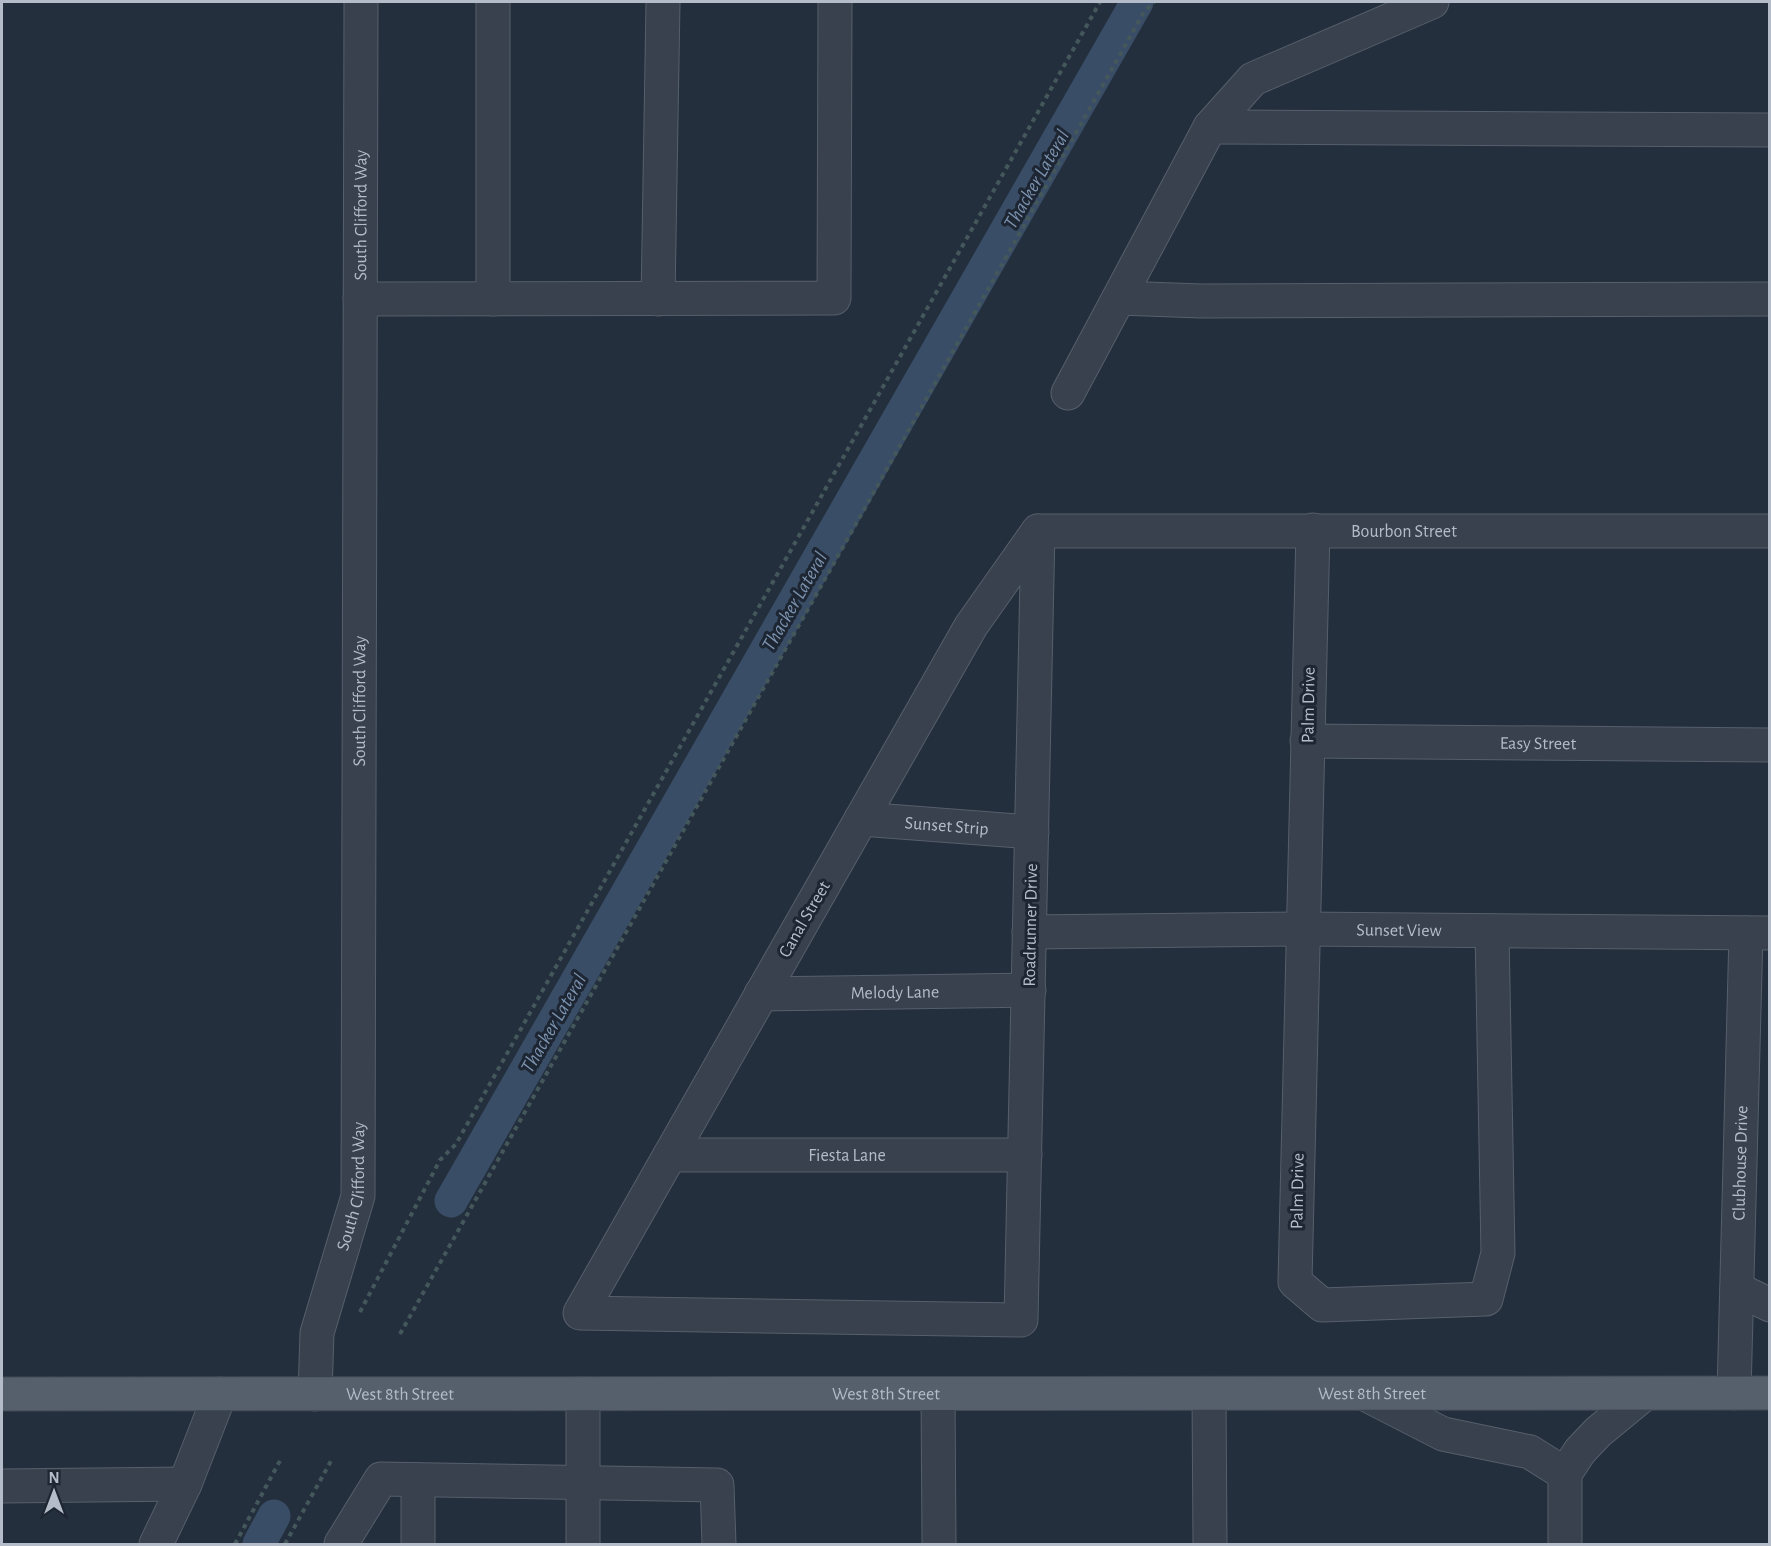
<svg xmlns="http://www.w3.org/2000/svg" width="1771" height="1546" font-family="'Alegreya Sans',sans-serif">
<rect width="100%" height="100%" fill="#242f3d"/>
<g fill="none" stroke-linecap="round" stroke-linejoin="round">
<path stroke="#394d66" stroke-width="33" d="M451,1201l686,-1199
M259,1544l15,-28"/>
<g stroke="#565f6b" stroke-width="35">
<g id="minor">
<path d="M1210,127l560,3"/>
<path d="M1119,298l82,3 569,-2"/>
<path d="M360,299l474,-1 1,-296"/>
<path d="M493,299v-297"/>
<path d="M658,299l5,-297"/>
<path d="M1068,393l142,-266 43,-48 179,-77"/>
<path d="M1313,530l-18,752 27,23 164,-6 12,-46 -6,-322"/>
<path d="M1038,531l-17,789 -441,-7 391,-687z"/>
<path id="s1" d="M1038,531h732"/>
<path id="s2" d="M1307,741l463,4"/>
<path id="s3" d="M861,819l171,13"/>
<path id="s4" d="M1029,932l274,-3 467,4"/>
<path id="s5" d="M761,994l268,-4"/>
<path id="s6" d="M670,1155h355"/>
<path d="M1737,1289l33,16"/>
<path id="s7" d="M1734,1393l12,-460"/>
<path id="s8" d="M315,1394l2,-61 41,-137 3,-1194"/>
<path d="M938,1394l1,150"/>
<path d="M1209,1394l1,150"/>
<path d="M1365,1394l78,40 87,18 35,22"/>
<path d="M2,1486l183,-2"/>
<path d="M156,1544l29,-60 35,-90"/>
<path d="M341,1544l40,-65 336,6 2,59"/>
<path d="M418,1544v-64"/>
<path d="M583,1544v-150"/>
<path d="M1565,1544v-70l15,-23 18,-19 45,-37"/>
</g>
</g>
<g stroke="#414a56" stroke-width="35">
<g id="major">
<path id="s9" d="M2,1394l1768,-1"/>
</g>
</g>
<path stroke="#44585b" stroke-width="4" stroke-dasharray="4.5 4.5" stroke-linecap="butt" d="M360,1312l80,-152 16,-16 644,-1142
M400,1334l744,-1322 10,-10
M235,1544l47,-87
M285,1544l46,-83"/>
<use href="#minor" stroke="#38414d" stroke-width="33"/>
<use href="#major" stroke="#56606d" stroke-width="33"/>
</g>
<g text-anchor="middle" stroke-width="6" stroke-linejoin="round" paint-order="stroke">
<g font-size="18" fill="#b3bcc8" stroke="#1d2632">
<text dy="6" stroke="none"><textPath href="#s8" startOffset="1185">South Clifford Way</textPath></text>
<text dy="6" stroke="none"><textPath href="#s1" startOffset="366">Bourbon Street</textPath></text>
<text dy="6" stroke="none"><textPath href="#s8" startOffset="699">South Clifford Way</textPath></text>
<text transform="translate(1308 705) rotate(-89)" y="6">Palm Drive</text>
<text dy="6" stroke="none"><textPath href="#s2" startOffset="231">Easy Street</textPath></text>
<text dy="6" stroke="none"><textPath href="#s3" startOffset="86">Sunset Strip</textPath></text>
<text transform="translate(804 919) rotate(-60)" y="6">Canal Street</text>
<text transform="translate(1030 925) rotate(-89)" y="6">Roadrunner Drive</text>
<text dy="6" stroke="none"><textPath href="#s4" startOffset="370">Sunset View</textPath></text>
<text dy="6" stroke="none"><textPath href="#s5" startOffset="134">Melody Lane</textPath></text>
<text dy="6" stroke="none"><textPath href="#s6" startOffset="177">Fiesta Lane</textPath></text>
<text dy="6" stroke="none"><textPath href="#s7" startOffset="230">Clubhouse Drive</textPath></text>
<text dy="6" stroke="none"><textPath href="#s8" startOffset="213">South Clifford Way</textPath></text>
<text transform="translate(1297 1191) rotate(-89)" y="6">Palm Drive</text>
<text dy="6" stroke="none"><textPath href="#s9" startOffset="398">West 8th Street</textPath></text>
<text dy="6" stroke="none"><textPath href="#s9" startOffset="884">West 8th Street</textPath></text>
<text dy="6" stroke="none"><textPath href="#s9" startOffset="1370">West 8th Street</textPath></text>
</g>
<g font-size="20" font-style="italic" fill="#7c93b0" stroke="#1d2632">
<text transform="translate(1036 179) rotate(-60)" y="7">Thacker Lateral</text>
<text transform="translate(794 601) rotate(-60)" y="7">Thacker Lateral</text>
<text transform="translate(553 1023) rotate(-60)" y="7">Thacker Lateral</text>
</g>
</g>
<rect width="1771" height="1546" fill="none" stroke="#b3bcc8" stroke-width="6"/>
<g transform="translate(54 1492)" stroke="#1d2632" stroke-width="4.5" paint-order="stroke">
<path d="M0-4.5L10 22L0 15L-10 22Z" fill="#b3bcc8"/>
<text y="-9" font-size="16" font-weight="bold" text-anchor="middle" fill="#b3bcc8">N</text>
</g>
</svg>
